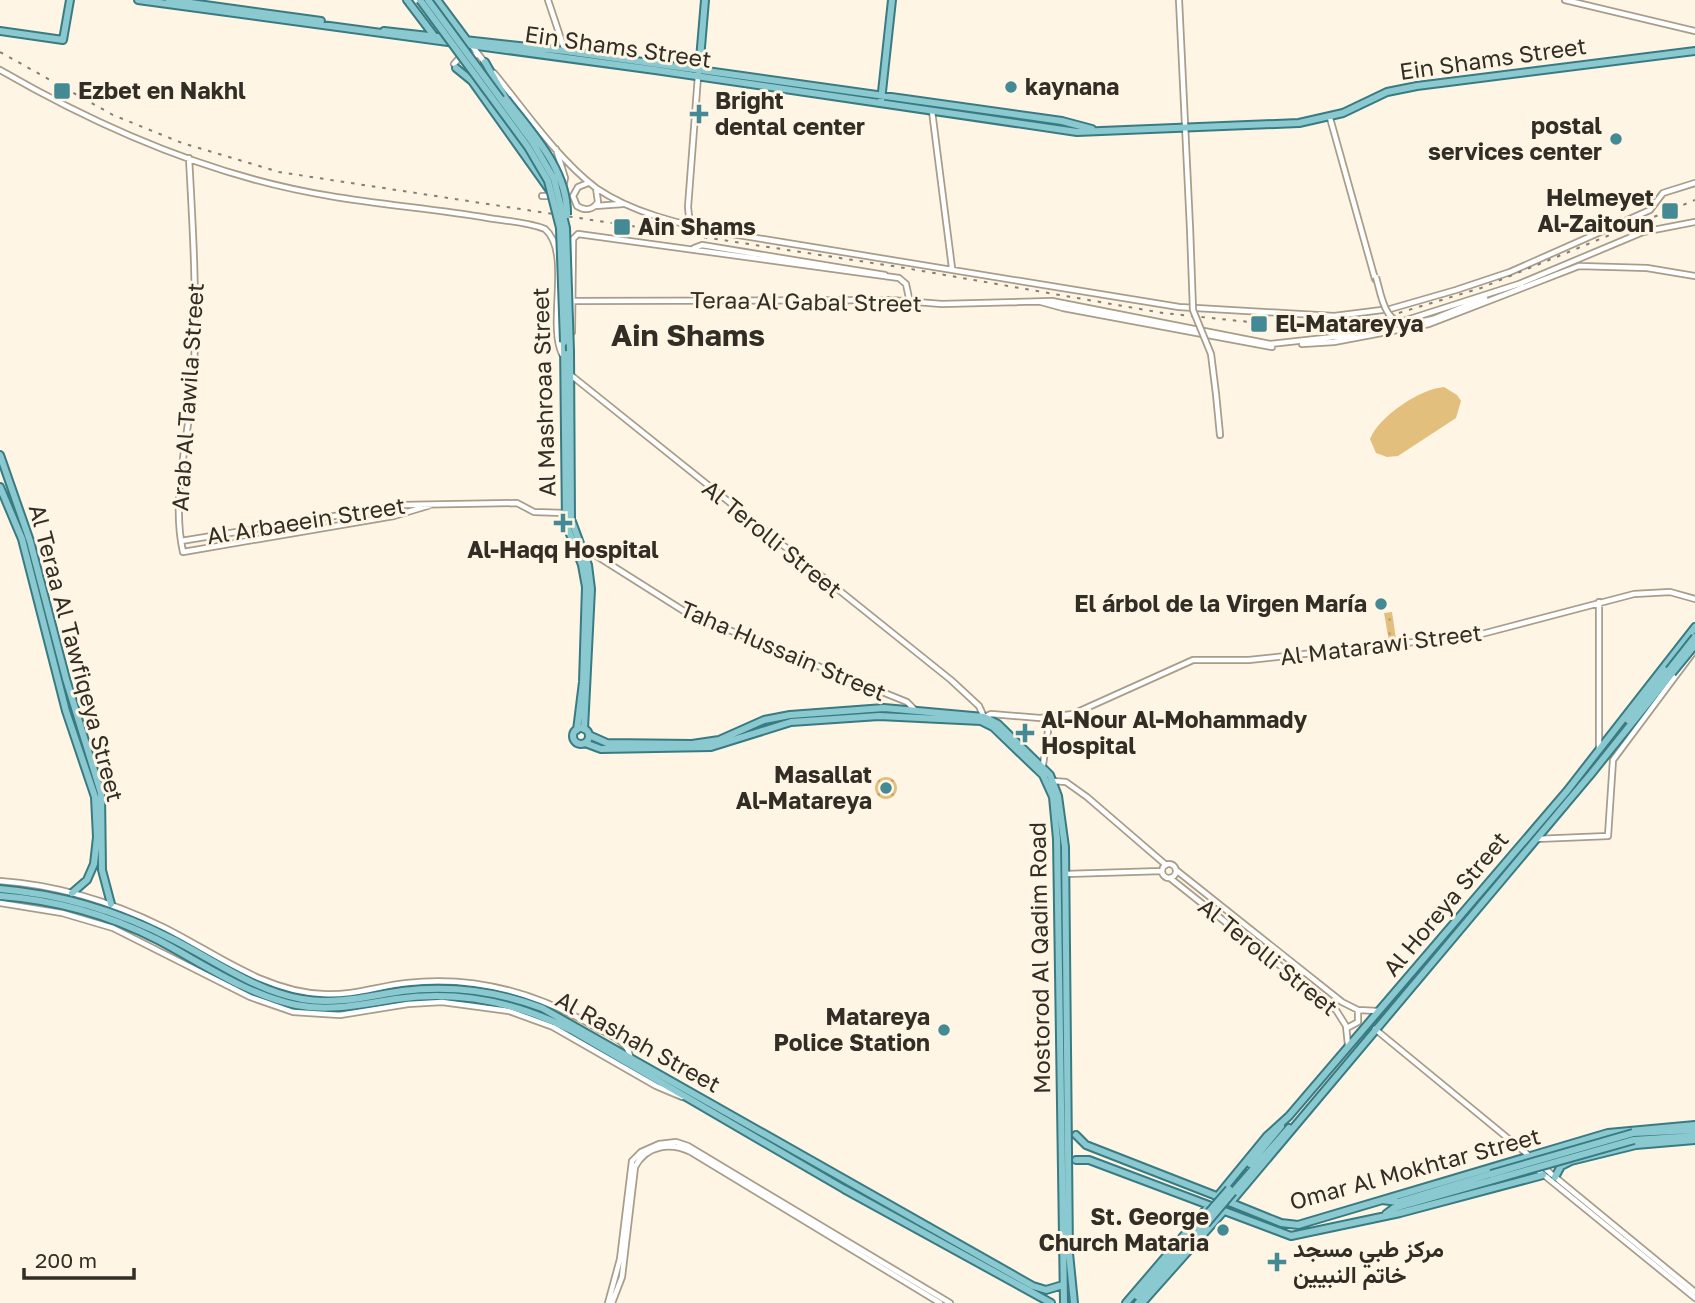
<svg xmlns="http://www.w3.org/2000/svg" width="1695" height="1303" font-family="'Golos Text',Vazirmatn,sans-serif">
<defs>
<pattern id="green-dots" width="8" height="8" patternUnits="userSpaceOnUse" patternTransform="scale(1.75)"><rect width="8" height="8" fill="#e3bf7d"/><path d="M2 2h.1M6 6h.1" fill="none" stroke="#c3a46c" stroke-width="1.8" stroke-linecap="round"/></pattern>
</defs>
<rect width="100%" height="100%" fill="#fef5e4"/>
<path fill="url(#green-dots)" d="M1392,612l4,27 -7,2 -5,-28z
M875 788a11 11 0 1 1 22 0a11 11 0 1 1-22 0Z"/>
<path fill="#e3bf7d" d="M1444,387l13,8 4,6 -5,17 -58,38 -11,1 -11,-4 -6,-14c9,-23 50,-50 74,-52z"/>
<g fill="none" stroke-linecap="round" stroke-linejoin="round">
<g stroke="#a89d8a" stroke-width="8">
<path id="minor" d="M548,0l17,51
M1179,0l11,228
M1565,0l130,31
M472,46l14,18
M454,64l8,-9h17
M0,70c102,59 213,107 330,126 53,9 105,13 158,22 18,3 40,4 57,11 27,23 2,94 17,125
M494,73c32,39 63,85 102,115l2,14c-5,8 -13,9 -21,4l-4,-10 5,-9 10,-4
M932,111l20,157
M1330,118l45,161
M556,149l9,29 -2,9
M189,158c4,71 8,141 5,213 -3,59 -24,123 -11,181l211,-36 37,-11
M596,188c37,25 81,35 124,44l459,75 155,9 56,-7 66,-19 54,-18 140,-62 13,-17 32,-10
M542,196h13
M595,206l28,-2
M690,226l-2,-19 10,-131
M694,248l8,-3 183,30
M1519,284l124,-52 52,-10
M573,301l317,-1 52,4 110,-3 218,43 73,-8 48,-11 131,-42
M1041,302l22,6 209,39
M1411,324l22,-5 52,-21
M572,332l1,-93 5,-5 321,44 7,6 4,19
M1302,344l32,-2 95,-18 150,-58 68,2 48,8
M572,376l379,304 28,26 5,11 7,-3 49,4 33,-4 120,-54h56l229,-25 156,-41 36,-2 25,7
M1216,394l4,41
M181,541l221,-36 115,-2 17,9 31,1
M581,546l106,67 220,89 9,9
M1599,602v146
M1043,765l5,-34 -3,-13
M1053,781l13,1 21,15 79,68
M1536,839l72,-3 5,-76 82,-110
M1162 871a7 7 0 1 1 14 0a7 7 0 1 1-14 0Z
M1176,870l166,132 16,8 20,1
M1066,874l96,-3
M1170,878l166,132 10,16 2,19
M0,881c57,4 112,21 163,46 51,25 101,65 160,67 29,2 56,-8 84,-11 68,-8 130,10 188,44 12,7 32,13 35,29
M0,903l62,10 51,15 137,69 43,15 47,3 68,-11 34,-2 67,9 44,16 103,59 26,11
M1347,1028l11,-6v-12
M1375,1029l320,263
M1534,1167l161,131
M608,1303l12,-44 12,-98 9,-9 18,-8 17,-2 12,4 262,157
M612,1303l10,-26 13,-110c11,-22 36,-25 56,-15l249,151"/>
</g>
<g stroke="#397b82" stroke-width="10">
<path id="major" d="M138,0l517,70 422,62 222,-9 44,-10 44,-21 30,-6 278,-35
M169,0l152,21
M407,0l28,37
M437,0l29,39
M0,31l63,9 7,-40
M384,31l181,20 497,70 30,8
M485,62l21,37
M456,68l16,13 79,111
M699,71l6,-71
M881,101l11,-101
M564,342l2,182 16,41 4,22 -3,95 -6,48
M570,351l1,168 17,46 3,24 -7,140
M0,455l30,86 36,138 35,114 1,77 9,34
M0,487l22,52 44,172 29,86 2,40 -3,27 -7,16 -15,13
M1628,720l41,-50
M573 736a8 8 0 1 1 16 0a8 8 0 1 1-16 0Z
M589,735l18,8 85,1 27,-4 45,-20 26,-5 94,-7 100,9 14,7 52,51 8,21 7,51 4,406 5,50
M585,743l16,6 110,-2 80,-25 88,-6 102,5 12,6 50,48 10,22 4,42 7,464
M0,889c60,5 118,22 172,50 42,21 83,52 130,60 34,6 66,-3 100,-8 48,-6 95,0 140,17l491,278 13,4 17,-5
M0,896c54,4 109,19 158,44 44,23 89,55 138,65 35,7 66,-1 100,-6 61,-9 120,3 175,31l273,159 207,114
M1633,1133l62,-3
M1076,1135l10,10 133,52
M1634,1140l61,-4
M1076,1160h13l202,76 109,-23 143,-38
M1250,1164l31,-38
M1555,1177l6,-11 10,-5 65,-16 59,-5
M1233,1192l56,-64
M1217,1197l50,-61 22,-20 278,-325 128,-164
M1382,1200l16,2 93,-28
M1229,1202l52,21 17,2 310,-92 87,-8
M1231,1202l360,-428 81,-101
M1386,1214l8,-6 99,-28
M1137,1296l64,-74
M1126,1303l83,-97
M1138,1303l68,-79
M1142,1303l81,-91"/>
</g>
<use href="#minor" stroke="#fff" stroke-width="4.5"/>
<use href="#major" stroke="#8bc9d1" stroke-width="6"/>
<path stroke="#847e73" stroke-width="2" stroke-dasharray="3.5 7" stroke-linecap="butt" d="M0,52l113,63 69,28 97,29 626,96 258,45 144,15 72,-9 102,-31 214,-88"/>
<g stroke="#a89d8a" stroke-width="8" stroke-linecap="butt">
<path id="minor-bridge" d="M1190,228l3,82 18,44 5,40
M1376,277c6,21 8,48 35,47"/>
</g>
<g stroke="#397b82" stroke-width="10" stroke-linecap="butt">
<path id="major-bridge" d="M420,0l108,147 20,34 12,47 4,114
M428,0l105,143 21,36 12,49 4,123
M506,99c26,34 62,71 61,116
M1669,670l26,-33
M1672,673l23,-28
M1491,1174l142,-41
M1493,1180l141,-40
M1202,1220l27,-31
M1206,1224l27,-32"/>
</g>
<use href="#minor-bridge" stroke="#fff" stroke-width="4.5"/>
<use href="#major-bridge" stroke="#8bc9d1" stroke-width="6"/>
</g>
<g fill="#448a94" stroke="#fef5e4" stroke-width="2.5">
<circle cx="1011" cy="87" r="7"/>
<rect x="53" y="82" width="18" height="18" rx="3.5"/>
<path d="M695.5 103.5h7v7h7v7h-7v7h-7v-7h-7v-7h7z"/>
<circle cx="1616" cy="139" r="7"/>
<rect x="1661" y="202" width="18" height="18" rx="3.5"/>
<rect x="613" y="218" width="18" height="18" rx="3.5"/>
<rect x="1250" y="315" width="18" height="18" rx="3.5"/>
<path d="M559.5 512.5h7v7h7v7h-7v7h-7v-7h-7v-7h7z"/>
<circle cx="1381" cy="604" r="7"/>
<path d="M1021.5 722.5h7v7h7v7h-7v7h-7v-7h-7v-7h7z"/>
<circle cx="886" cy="788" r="7"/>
<circle cx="944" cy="1030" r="7"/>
<circle cx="1223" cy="1230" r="7"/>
<path d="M1273.5 1251.5h7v7h7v7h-7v7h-7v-7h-7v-7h7z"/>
</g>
<g text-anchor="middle" stroke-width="6" stroke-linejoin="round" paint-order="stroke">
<g font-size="23" fill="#322e26" stroke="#fef5e4">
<text transform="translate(618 47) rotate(8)" y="8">Ein Shams Street</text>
<text transform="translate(1493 59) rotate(-8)" y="8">Ein Shams Street</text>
<text transform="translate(806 302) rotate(1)" y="8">Teraa Al Gabal Street</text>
<text transform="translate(544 392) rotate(-92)" y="8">Al Mashroaa Street</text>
<text transform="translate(188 397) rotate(-86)" y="8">Arab Al Tawila Street</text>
<text transform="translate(306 521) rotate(-9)" y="8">Al Arbaeein Street</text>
<text transform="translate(772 539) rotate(39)" y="8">Al Terolli Street</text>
<text transform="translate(1381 645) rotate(-7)" y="8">Al Matarawi Street</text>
<text transform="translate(783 651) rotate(23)" y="8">Taha Hussain Street</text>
<text transform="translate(76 653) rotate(75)" y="8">Al Teraa Al Tawfiqeya Street</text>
<text transform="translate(1446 904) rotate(-50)" y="8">Al Horeya Street</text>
<text transform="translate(1268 957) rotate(39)" y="8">Al Terolli Street</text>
<text transform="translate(1040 958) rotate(-91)" y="8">Mostorod Al Qadim Road</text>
<text transform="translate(638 1042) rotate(29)" y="8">Al Rashah Street</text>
<text transform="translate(1415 1169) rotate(-15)" y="8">Omar Al Mokhtar Street</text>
</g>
<g font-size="23" font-weight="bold" fill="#322e26" stroke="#fef5e4" text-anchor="start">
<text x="1025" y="95">kaynana</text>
<text x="78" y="99">Ezbet en Nakhl</text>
<text x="715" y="109">Bright<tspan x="715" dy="26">dental center</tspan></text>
<text x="1602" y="134" text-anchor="end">postal<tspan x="1602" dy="26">services center</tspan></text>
<text x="1654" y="206" text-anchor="end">Helmeyet<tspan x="1654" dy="26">Al-Zaitoun</tspan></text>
<text x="638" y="235">Ain Shams</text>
<text x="1275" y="332">El-Matareyya</text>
<text x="563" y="558" text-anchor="middle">Al-Haqq Hospital</text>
<text x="1367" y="612" text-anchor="end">El árbol de la Virgen María</text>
<text x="1041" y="728">Al-Nour Al-Mohammady<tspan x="1041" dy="26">Hospital</tspan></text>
<text x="872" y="783" text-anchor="end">Masallat<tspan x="872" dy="26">Al-Matareya</tspan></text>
<text x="930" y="1025" text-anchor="end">Matareya<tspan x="930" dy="26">Police Station</tspan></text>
<text x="1209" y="1225" text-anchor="end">St. George<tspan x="1209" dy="26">Church Mataria</tspan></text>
<text x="1293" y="1257">مركز طبي مسجد<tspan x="1293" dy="26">خاتم النبيين</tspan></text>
</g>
<g font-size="30" font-weight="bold" fill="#322e26" stroke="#fef5e4">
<text x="688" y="346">Ain Shams</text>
</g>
</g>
<path d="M24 1268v10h110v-10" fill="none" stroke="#322e26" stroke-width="3.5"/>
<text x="35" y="1268" font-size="21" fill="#322e26" stroke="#fef5e4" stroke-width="5" paint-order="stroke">200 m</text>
</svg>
